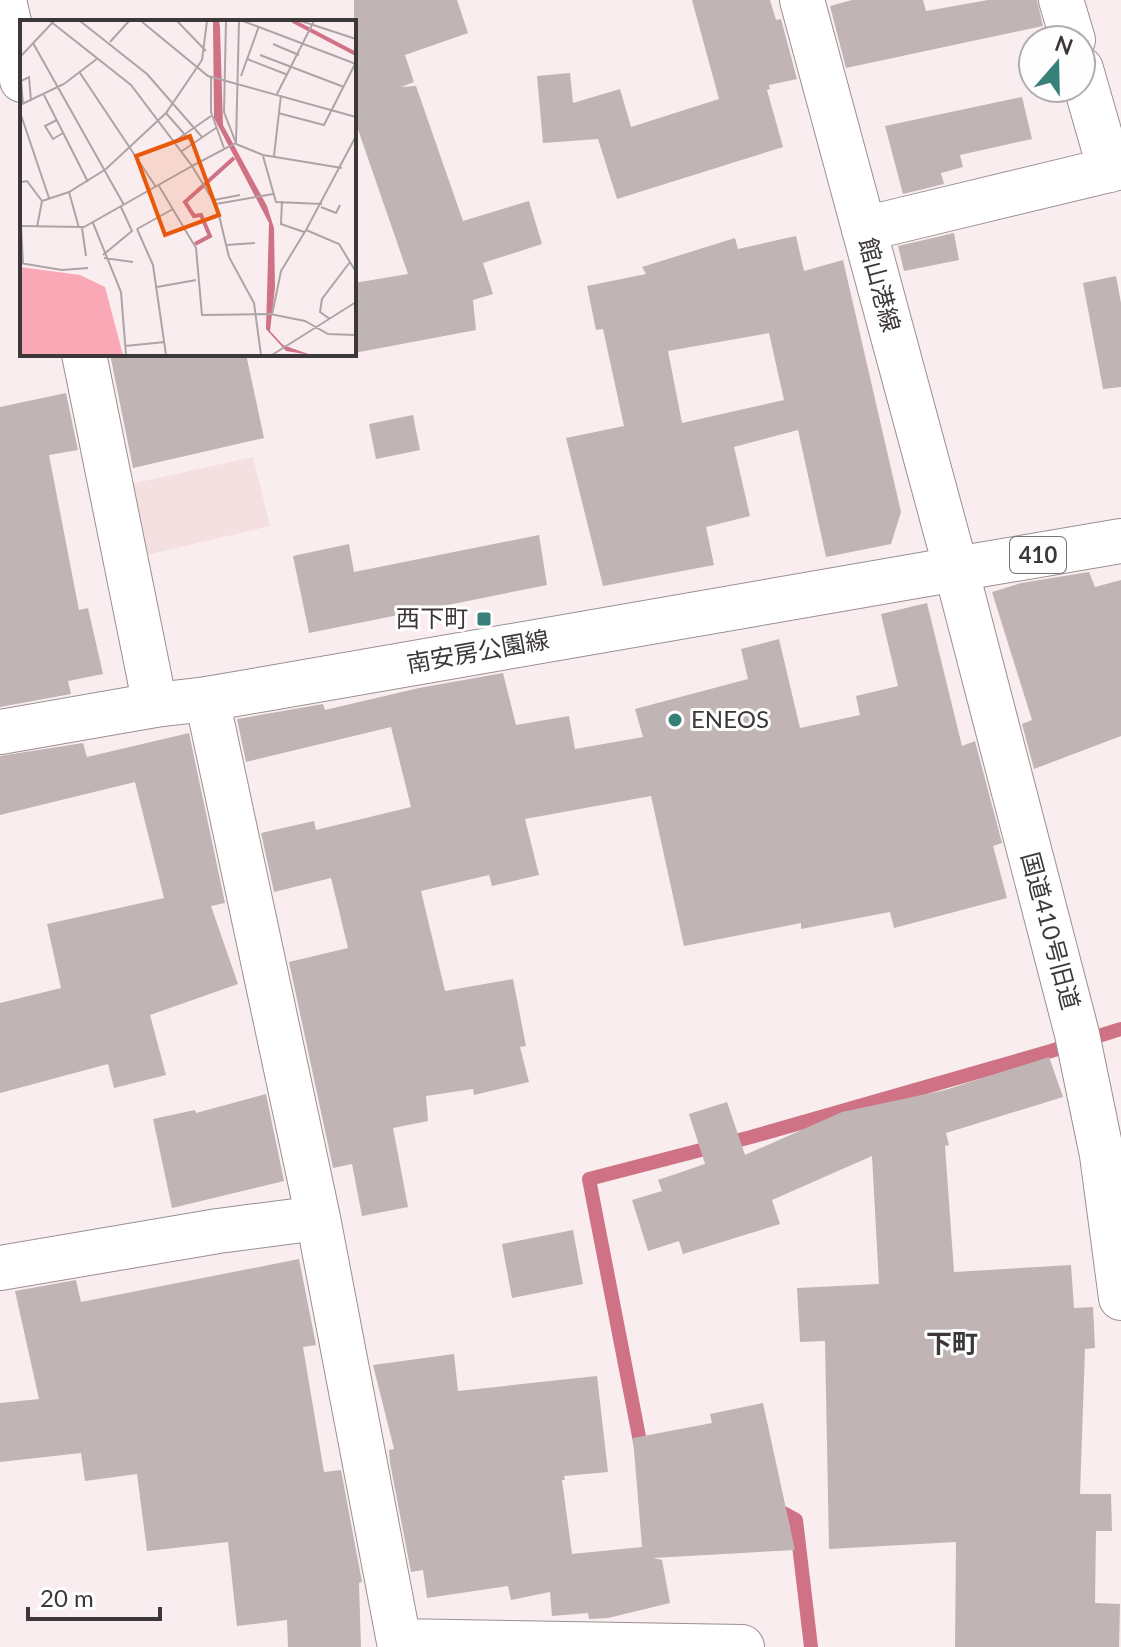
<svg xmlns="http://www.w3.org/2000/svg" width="1121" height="1647" font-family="Lato,'Noto Sans JP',sans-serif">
<rect width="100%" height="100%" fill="#faedef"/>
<path fill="#f4dfe1" d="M253,457l17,69 -132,31 -16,-71z"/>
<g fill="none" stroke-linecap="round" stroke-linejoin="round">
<path stroke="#d07285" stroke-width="14" d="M642,1452l-53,-273 162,-42 300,-86 70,-22
M772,1507l24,13 15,127"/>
</g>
<path fill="#c0b4b5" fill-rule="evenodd" d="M354,0h103l11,33 -63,22 9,27 -13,5 15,-1 47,135 66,-20 13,43 -59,19 10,31 -20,6 3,30 -122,23v-70l54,-9 -54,-156z
M692,0h78l6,20 5,-1 16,60 -28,6 1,4 -3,1 16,57 -166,52 -19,-60 -55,4 -6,-67 33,-3 3,30 47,-14 11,38 88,-28z
M852,0h71l3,11 62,-11h49l6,26 -197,42 -16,-62z
M1022,97l10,42 -72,16 3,12 -22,6 3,11 -41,10 -18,-68z
M954,233l5,27 -55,11 -6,-25z
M796,236l8,35 39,-11 58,252 -10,32 -65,13 -28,-127 -64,17 16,69 -44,11 8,38 -111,21 -37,-148 58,-12 -21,-97 -7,1 -9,-44 59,-12 -4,-7 93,-29 3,11zM769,333l15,67 -102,23 -14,-72z
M1116,276l5,27v84l-18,2 -20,-106z
M110,354h136l18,84 -131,30z
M66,393l12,57 -29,5 30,155 9,-2 15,66 -35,7 3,13 -71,13v-300z
M413,415l7,35 -44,9 -7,-35z
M539,535l8,50 -238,48 -16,-77 56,-12 5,28z
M1089,572l6,15 26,-7v156l-87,33 -12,-45 10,-4 -40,-128 29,-9z
M927,603l35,143 13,-5 27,102 -9,3 14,52 -113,30 -4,-16 -89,17v-6l-117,23 -33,-150 -126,23 14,56 -47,11 -3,-11 -68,16 24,100 68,-12 13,67 -6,1 9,35 -55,13 -1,-6 -47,7 2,25 -35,7 15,79 -46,9 -10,-52 -19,4 -44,-206 59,-14 -17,-70 -57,14 -13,-59 53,-12 2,9 95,-23 -20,-80 -145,35 -9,-43 86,-15 2,6 94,-22 84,-15 13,52 53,-9 6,33 68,-12 -8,-28 113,-30 -7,-30 38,-10 21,89 60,-13 -4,-19 42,-10 -17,-72z
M189,733l36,170 -14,3 27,78 -88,31 16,60 -52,13 -6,-24 -108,29v-90l61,-15 -14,-64 117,-26 -29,-116 -135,33v-59l83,-13 4,14z
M1049,1057l14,40 -117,36 3,12 -4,1 9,126 117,-7 3,43 19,-1 2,41 -10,1 -5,145h31l1,37h-16l-1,72 25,1 -1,43h-164l1,-105 -127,7 -4,-208 -25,1 -3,-54 82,-4 -7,-128 -100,44 8,24 -97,30 -4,-13 -31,10 -16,-51 30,-9 -4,-11 47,-16 -16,-50 38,-12 18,53 97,-43 103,-22z
M266,1094l18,87 -112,27 -19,-89 42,-9 1,3z
M573,1230l10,54 -71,14 -10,-54z
M299,1259l17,86 -13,2 21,125 17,-2 21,112 -3,1 2,64h-73l-1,-27 -50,6 -9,-84 -81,9 -10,-77 -52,7 -4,-28 -81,9v-59l39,-4 -24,-108 61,-11 5,22z
M454,1354l4,37 139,-15 11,96 -44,4 1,4h-3l10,74 70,-7 -9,-109 79,-15 -2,-9 53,-11 32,147 -142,8 9,2 8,43 -62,15 -19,1 -1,-6 -36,3 -2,-24 -39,8 -3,-14 -81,12 -4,-28 -12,2 -21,-109 -1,-13 5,-1 -21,-84z"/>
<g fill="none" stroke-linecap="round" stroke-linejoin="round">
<g stroke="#9a8f90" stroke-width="46">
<path id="minor" d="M4,0l18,80
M1061,0l12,40
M1081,69l29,101
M864,229l257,-62
M84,354l71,351
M956,569l121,465 25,121 19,143
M207,699l111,519 82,429
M0,1268l218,-37 100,-13
M399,1641l343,6"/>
</g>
<g stroke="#9a8f90" stroke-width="46">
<path id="major" d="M0,732l155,-27 52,-6 749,-130 -154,-569"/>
</g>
<g stroke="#9a8f90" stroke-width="46">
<path id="highway" d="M956,569l165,-28"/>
</g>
<use href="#minor" stroke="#fff" stroke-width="44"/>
<use href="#major" stroke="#fff" stroke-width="44"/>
<use href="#highway" stroke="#fff" stroke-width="44"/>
</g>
<g fill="#38807a" stroke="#fefefe" stroke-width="3">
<rect x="476" y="611" width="16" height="16" rx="4"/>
<circle cx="675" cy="720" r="8"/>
</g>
<g text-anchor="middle" stroke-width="6" stroke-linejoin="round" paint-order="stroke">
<rect fill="#fefefe" stroke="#767373" stroke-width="2" x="1010" y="537" width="56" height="36" rx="6"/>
<g font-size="22" font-weight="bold" fill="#3c3738">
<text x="1038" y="563">410</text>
</g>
<g font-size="24" fill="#3c3738" stroke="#fefefe">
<text transform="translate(879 285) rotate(75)" y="8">館山港線</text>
<text transform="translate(478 652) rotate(-10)" y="8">南安房公園線</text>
<text transform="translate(1050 931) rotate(75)" y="8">国道410号旧道</text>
</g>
<g font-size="24" fill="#3c3738" stroke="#fefefe" text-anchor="end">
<text x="468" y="627">西下町</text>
<text x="691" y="728" text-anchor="start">ENEOS</text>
</g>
<g font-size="26" font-weight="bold" fill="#3c3738" stroke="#fefefe">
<text x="952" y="1353">下町</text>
</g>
</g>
<g transform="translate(20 20)">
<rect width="336" height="336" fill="#faedef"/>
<path d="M0,247l60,8 25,12 18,68h-103z" fill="#fba8b6"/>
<path d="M193,1h6l1,6 3,98 44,81 7,22 1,60 -5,43 13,14 28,10 -25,-4 -20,-22 3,-106 -55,-105z" fill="#d07285"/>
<path fill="none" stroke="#d07285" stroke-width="4" d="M273,1l63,33M175,224l15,-8 -9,-21 -7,1 -9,-14 49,-44"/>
<path fill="none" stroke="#aea4a6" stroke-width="2" d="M60,1l67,53 55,63M121,1l67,55 148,41M157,1l29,30M206,1l-2,91 12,31M223,1l113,43M281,1l55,18M90,22l19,-21M13,23l91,162M253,24l26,11M240,35l84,32M0,37l34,-36M227,39l41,16M60,53l76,114M221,56l18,-50M191,57v35l13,36M257,74l37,-73M24,75l44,87M3,84l-2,-23 8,-4 2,24M0,85l44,-21 34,-26M0,92l29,86M146,93l27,31M258,93l46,12 31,-61M37,100l-12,6 8,13 10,-6M336,116l-50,94 33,14 17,28M155,121l36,-25M216,124l27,11 79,13M162,131l34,-23M243,136l13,46 46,2M254,136l7,-61M172,146l25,41 12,50 25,46 7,52M172,146l44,-23 3,-122M2,162l5,-1 15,20M139,166l37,62 6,67 68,-1 35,7 23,13 28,1M49,172l10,36M194,180l26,-5M262,181l-1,23 23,8M196,184l57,-10M301,187l15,6 4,-8M73,203l28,69 5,63M0,206l64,1 108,-61 -61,-81 -81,-64M1,206l2,37M17,207l5,-26 27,-9 37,-23 60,-56 36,-53 5,-39M62,208l4,28M117,209l16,36 13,90M117,209l36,-20M206,225l29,-2M83,235l29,-24 -11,-24M84,238l29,4M0,243l42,7 26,-2M137,267l39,-7M252,295l9,-44 25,-41M310,299l-10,-7 2,-13 28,-37M105,326l40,-4M252,335l84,-53"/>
<path fill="#e8590c" fill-opacity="0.15" stroke="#e8590c" stroke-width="4" d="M170,116l29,79 -54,20 -29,-79z"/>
<rect width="336" height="336" fill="none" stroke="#3c3738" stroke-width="4"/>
</g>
<g transform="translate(1057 64) rotate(20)"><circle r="38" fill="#fefefe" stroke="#b0aeaf" stroke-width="2"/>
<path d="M0-6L14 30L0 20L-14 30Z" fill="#38807a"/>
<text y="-12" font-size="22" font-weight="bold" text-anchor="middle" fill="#3c3738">N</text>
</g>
<path d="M28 1607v12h132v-12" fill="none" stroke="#3c3738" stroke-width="4"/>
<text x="40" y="1607" font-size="24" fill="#3c3738" stroke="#fefefe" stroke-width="6" paint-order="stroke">20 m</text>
</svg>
